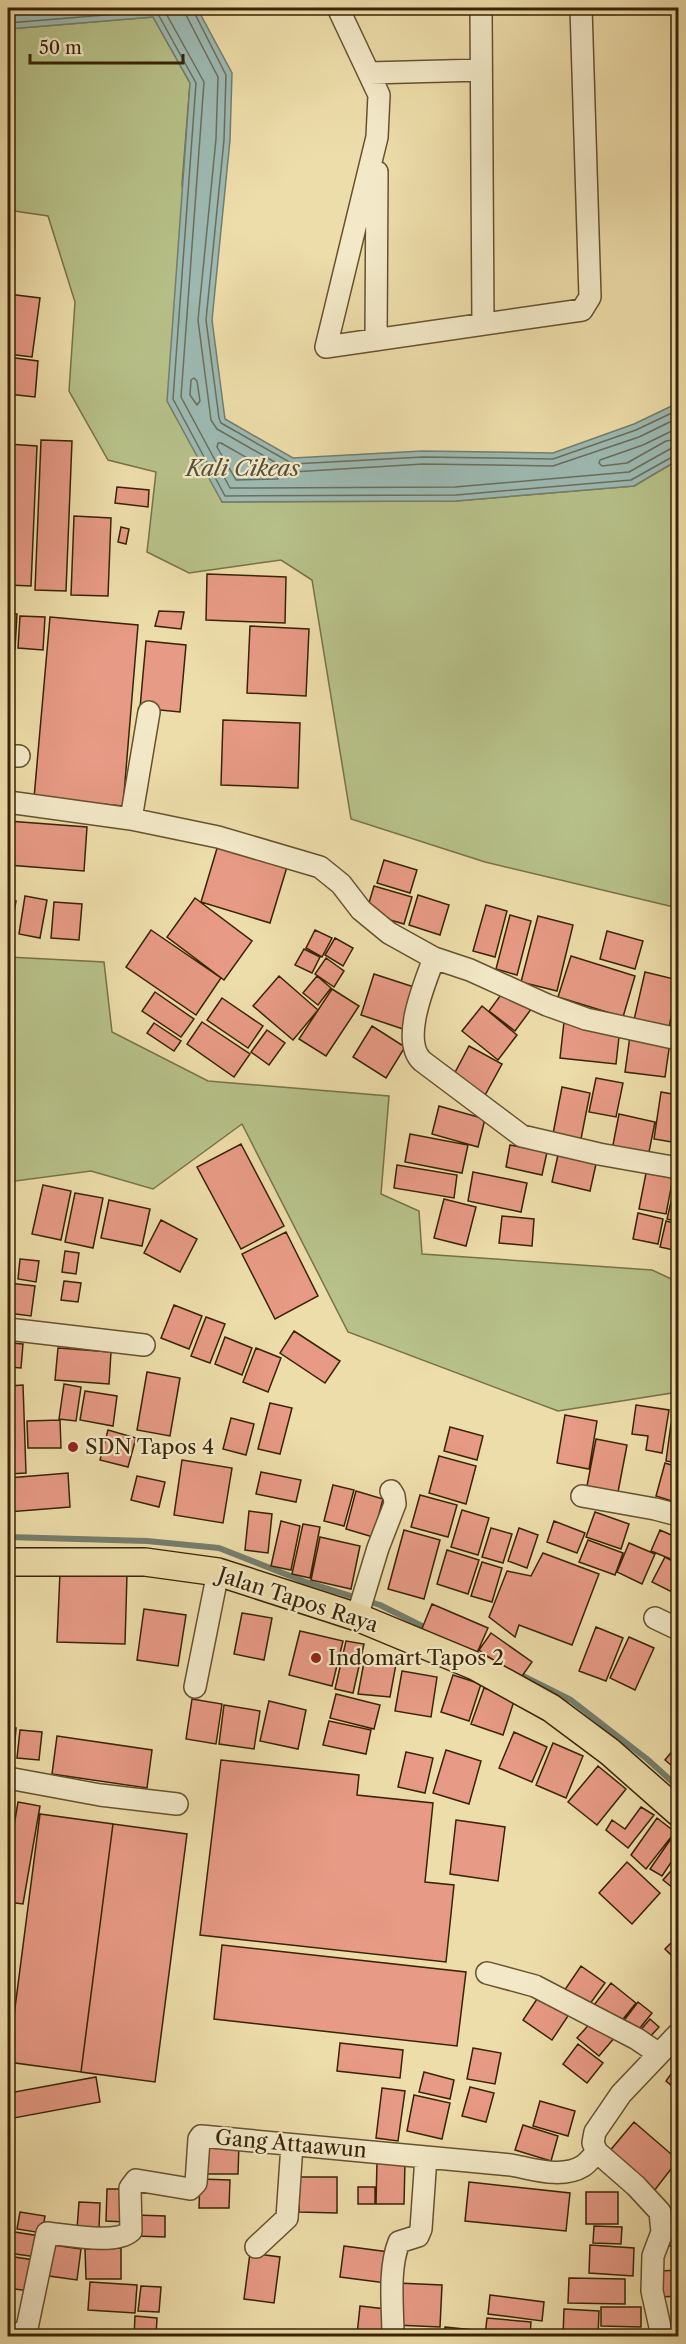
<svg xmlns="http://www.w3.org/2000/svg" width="686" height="2344" font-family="'Libre Caslon Text',serif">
<rect width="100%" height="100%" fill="#edddaa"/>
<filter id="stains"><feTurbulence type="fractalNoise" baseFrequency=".00333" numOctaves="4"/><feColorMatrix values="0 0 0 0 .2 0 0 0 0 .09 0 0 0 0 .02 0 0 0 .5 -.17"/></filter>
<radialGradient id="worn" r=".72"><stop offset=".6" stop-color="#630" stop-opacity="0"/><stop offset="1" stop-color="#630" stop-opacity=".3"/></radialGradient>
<path fill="#b7c189" stroke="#787247" stroke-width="1.5" d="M153,17l37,66 -8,101 40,318 234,-1 178,-15 44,-26v448l-193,-46 -134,-43 -39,-239 -31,-20 -92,13 -42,-21 9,-80 -48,-12 -39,-69 6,-89 -27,-86 -40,-6v-181z
M8,957l96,5 8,70 96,49 181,15 -8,98 38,17 3,43 230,16 26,12v110l-120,19 -210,-79 -106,-208 -89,65 -62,-18 -83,11z"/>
<path fill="#9dbab3" stroke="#757e6d" stroke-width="1.5" d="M8,8h189l35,65 -2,67 -18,180 13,99 68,39 129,-7 131,2 81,-29 44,-21v57l-44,26 -178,15 -234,1 -55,-101 23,-318 -37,-66 -145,12z"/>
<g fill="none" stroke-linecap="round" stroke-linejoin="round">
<path stroke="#6b6e5c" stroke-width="1.5" d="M163,8l41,74 -23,315 49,91 225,-1 174,-15 41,-23 8,-1
M185,8l1,7 32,62 -2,62 -18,181 13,100 6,9 75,43 131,-8 130,2 86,-29 39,-19
M192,8l34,67 -2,65 -18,180 13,98 2,5 72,41 130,-7 130,2 83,-29 42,-20
M8,15l92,-7
M8,23l146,-12 4,3 38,69 -23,316 52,97 231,-1 175,-15 43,-24h4
M194,378l3,3 3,20 -3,4 -7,-10 1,-15z
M678,428l-35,17 -43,15 -1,3 3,3 25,-3 39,-22 12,-2
M218,443h3l56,32 1,4 -42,1 -19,-33z"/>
<path stroke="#757e6d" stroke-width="6" d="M8,1537l139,4 72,7 84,33 77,24 48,24
M515,1672l56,28 76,59 31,28"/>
</g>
<path fill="#e79a85" stroke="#392305" stroke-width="1.5" d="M8,294l32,4 -8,59 -24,-3z
M8,357l30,4 -3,36 -27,-3z
M41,440l31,1 -6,150 -31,-1z
M8,444l29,2 -6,140 -23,-1z
M117,487l32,3 -1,17 -33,-4z
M74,516l37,2 -3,78 -37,-1z
M121,527l8,2 -3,15 -8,-2z
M207,574l79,3 -1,46 -79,-3z
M159,611l25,1 -3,17 -26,-3z
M8,614h9l-2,35 -7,-1z
M20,616l25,1 -2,33 -25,-2z
M50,617l88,8 -15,181 -89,-8z
M250,626l59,3 -3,67 -59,-3z
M146,641l40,4 -6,67 -40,-4z
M223,720l77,3 -2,65 -77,-3z
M8,821l79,6 -3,44 -76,-6z
M218,845l69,22 -17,56 -69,-21z
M384,860l33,10 -7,23 -33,-10z
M374,886l38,11 -8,27 -38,-11z
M418,895l31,10 -9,30 -31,-10z
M25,896l22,4 -7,38 -21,-4z
M195,898l57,43 -28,39 -57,-43z
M8,900l8,1 -6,37 -2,-1z
M54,902l28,2 -3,36 -28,-2z
M486,905l21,6 -12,46 -22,-6z
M510,915l21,6 -14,54 -21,-6z
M538,916l35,9 -16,66 -36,-9z
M151,930l70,48 -25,37 -70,-48z
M315,930l17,8 -10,19 -16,-9z
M607,931l36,10 -8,28 -35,-10z
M335,938l18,10 -10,18 -18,-11z
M304,949l16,8 -8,16 -17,-8z
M571,956l64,20 -12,41 -65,-20z
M326,958l18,13 -10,16 -19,-13z
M645,972l33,8 -9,48 -35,-8z
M374,974l43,14 -14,41 -42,-14z
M279,976l39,34 -25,30 -40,-34z
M317,976l14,12 -13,17 -15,-12z
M506,988l26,20 -17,23 -26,-20z
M332,989l27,17 -33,50 -27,-17z
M155,992l39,27 -13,18 -39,-26z
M678,997v32l-7,-2z
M222,998l41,28 -15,22 -41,-28z
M482,1006l35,29 -19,25 -36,-29z
M202,1022l48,32 -16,23 -47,-33z
M564,1022l56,6 -4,36 -56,-6z
M154,1023l27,18 -7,10 -27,-18z
M372,1026l33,21 -19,31 -33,-21z
M267,1030l18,13 -16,22 -18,-13z
M630,1036l40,6 -5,35 -40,-5z
M469,1046l33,18 -18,33 -33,-17z
M596,1078l27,5 -7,34 -27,-5z
M562,1087l28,6 -9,46 -28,-5z
M661,1092l17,3v48l-24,-4z
M439,1106l46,13 -7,28 -46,-13z
M619,1114l36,8 -7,35 -36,-7z
M410,1134l58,11 -6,28 -57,-11z
M241,1144l43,82 -43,23 -44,-82z
M510,1145l37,7 -5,23 -36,-8z
M558,1155l38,9 -6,27 -38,-9z
M397,1165l60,10 -3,23 -60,-10z
M473,1172l54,11 -6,29 -53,-11z
M646,1173l27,5 -7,36 -27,-5z
M676,1180h2v42l-11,-3z
M43,1185l28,6 -10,49 -29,-6z
M75,1193l28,5 -10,50 -28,-6z
M444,1199l32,8 -10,39 -32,-8z
M8,1200h2l-2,29z
M109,1200l41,9 -8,37 -41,-8z
M638,1213l25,6 -5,25 -25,-5z
M502,1216l32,3 -2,27 -33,-3z
M161,1220l36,19 -17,33 -36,-19z
M666,1221l12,3v27l-18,-4z
M286,1232l32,64 -43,23 -33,-65z
M65,1251l14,2 -3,21 -14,-2z
M20,1259l19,2 -3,21 -18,-3z
M64,1281l17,2 -3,19 -17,-2z
M8,1283l27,3 -4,30 -23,-3z
M174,1305l28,11 -13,33 -28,-11z
M206,1317l19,7 -15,39 -19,-7z
M294,1331l46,30 -15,22 -45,-30z
M225,1337l27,11 -10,27 -27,-11z
M11,1343l12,1 -2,24 -11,-1z
M58,1348l53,4 -2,32 -54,-4z
M256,1348l25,10 -13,34 -25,-10z
M147,1372l33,6 -10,58 -33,-6z
M64,1384l17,3 -5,34 -17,-2z
M23,1385l3,88 -18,1v-88z
M85,1391l32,5 -4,30 -33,-6z
M270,1403l22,5 -12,46 -22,-5z
M636,1405l33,5 -7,43 -16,-3 2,-14 -16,-2z
M565,1415l32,6 -8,48 -32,-6z
M231,1418l23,6 -8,31 -23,-6z
M60,1420l1,28h-33l-1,-27z
M671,1424l7,1v38l-12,-2z
M450,1427l33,9 -6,24 -33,-9z
M108,1430l28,8 -8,29 -28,-7z
M596,1439l31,6 -9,47 -31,-6z
M439,1456l37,10 -10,38 -37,-11z
M182,1460l50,8 -9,55 -49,-8z
M665,1463l13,4v36l-22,-7z
M261,1472l40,8 -5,22 -40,-8z
M68,1473l2,34 -62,5v-34z
M137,1476l28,6 -6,25 -28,-7z
M333,1485l21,5 -10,36 -20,-5z
M356,1491l27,8 -10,38 -27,-8z
M420,1495l37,10 -9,32 -37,-10z
M462,1510l27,8 -11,37 -27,-8z
M249,1511l23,3 -4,39 -23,-3z
M595,1512l34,12 -8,25 -35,-12z
M281,1521l19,5 -9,44 -20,-4z
M554,1521l31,12 -8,20 -30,-11z
M303,1524l17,3 -10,51 -18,-4z
M491,1528l21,6 -9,29 -21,-6z
M519,1528l19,7 -11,33 -19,-7z
M404,1530l36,10 -16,59 -36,-10z
M660,1530l18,8v24l-27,-11z
M320,1537l40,9 -9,43 -40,-9z
M588,1540l35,13 -8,22 -36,-13z
M629,1543l26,11 -13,30 -25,-12z
M447,1550l32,10 -11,34 -31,-10z
M543,1553l56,21 -27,71 -53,-20 -4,12 -26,-20 18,-46 24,5z
M665,1557l13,7v31l-26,-13z
M482,1562l20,6 -10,34 -21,-6z
M60,1572l67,2 -2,70 -68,-2z
M432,1604l56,24 -12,27 -55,-24z
M144,1609l42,6 -8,51 -41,-6z
M242,1613l30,5 -8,42 -30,-6z
M596,1627l27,11 -17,43 -27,-10z
M300,1631l43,10 -11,45 -43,-11z
M491,1633l41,29 -12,17 -41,-29z
M629,1637l25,11 -19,42 -25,-12z
M346,1641l18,3 -11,49 -18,-4z
M364,1662l32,2 -6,33 -32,-3z
M402,1671l35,6 -6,40 -36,-6z
M453,1675l28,9 -12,37 -28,-9z
M484,1688l31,10 -12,37 -32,-11z
M336,1694l44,11 -6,24 -44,-11z
M192,1699l30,5 -6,40 -30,-5z
M269,1701l37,9 -8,39 -38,-8z
M224,1705l36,6 -6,38 -35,-5z
M329,1721l42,9 -5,24 -43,-9z
M8,1727l8,1 -2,26 -6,-1z
M20,1730l22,2 -3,28 -22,-2z
M514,1732l33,15 -15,35 -33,-14z
M57,1736l95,14 -5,38 -95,-14z
M553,1743l30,13 -17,42 -30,-13z
M678,1744v27l-13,-11z
M446,1750l35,11 -12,43 -36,-11z
M406,1752l27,6 -8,35 -27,-6z
M221,1760l138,15 -2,20 76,8 -8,79 29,3 -8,77 -246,-27z
M598,1766l28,23 -29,36 -29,-23z
M18,1802l22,4 -17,98 -15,-2v-41z
M641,1807l13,8 -26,33 -22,-18 6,-10 13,9z
M40,1814l73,10 -32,248 -73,-10z
M657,1818l18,14 -29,37 -15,-14z
M456,1820l49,7 -7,54 -48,-7z
M113,1824l74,10 -32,248 -74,-10z
M675,1833l3,3v16l-16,24 -12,-7z
M627,1862l33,31 -28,31 -33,-31z
M678,1863v29l-15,-12z
M678,1936v26l-13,-13z
M222,1945l244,27 -9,74 -243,-27z
M581,1966l24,17 -18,25 -23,-17z
M611,1983l25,20 -17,21 -25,-19z
M539,1996l29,20 -16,24 -29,-20z
M638,2002l14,11 -17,21 -13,-11z
M594,2019l21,18 -16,19 -22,-18z
M650,2019l9,8 -12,13 -9,-7z
M340,2043l63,7 -3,28 -63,-7z
M578,2044l25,19 -16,20 -24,-19z
M473,2048l28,5 -6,31 -28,-5z
M678,2064v27l-12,-10z
M424,2072l30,8 -4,19 -31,-7z
M96,2077l4,25 -86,16 -5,-25z
M470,2087l24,6 -8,29 -24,-6z
M382,2088l23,3 -7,50 -22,-3z
M414,2095l36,8 -8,36 -35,-8z
M540,2101l35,10 -7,25 -35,-10z
M634,2122l44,38 -24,31 -46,-38z
M523,2125l35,11 -7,25 -36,-11z
M200,2143l39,1 -1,30h-38z
M377,2161h28l-1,43h-28z
M299,2177h38v36l-38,-1z
M200,2179l30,1 -1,28h-30z
M469,2182l101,11 -4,38 -101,-10z
M358,2187h17v17h-17z
M107,2189h19l-1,33 -19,-1z
M586,2192h32v32h-32z
M79,2202l21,1 -1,26h-22z
M664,2210h14v36h-14z
M20,2212l25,4 -3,17 -25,-4z
M136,2215l29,1v21l-30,-1z
M594,2226l28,1 -1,17 -28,-1z
M8,2231l32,5 -3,21 -29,-4z
M53,2245l28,4 -4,31 -28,-4z
M590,2245l44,3 -1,28 -44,-3z
M344,2246l45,6 -3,31 -46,-6z
M121,2248v31h-35l-1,-30z
M250,2253l30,4 -6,46 -30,-4z
M8,2256l26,4 -5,31 -21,-3z
M678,2270v26l-17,1 -1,-26z
M569,2278l56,1v25l-57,-1z
M90,2282l47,3 -2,28 -47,-3z
M397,2283l45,2 -2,42 -45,-2z
M141,2286l20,1 -2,25 -21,-1z
M490,2295l54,7 -2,19 -54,-7z
M673,2304h5v20h-4z
M360,2306l26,3 -3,27 -26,-1z
M601,2307h40v20l-40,-1z
M564,2309l35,2 -1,25h-35z
M135,2316l22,2 -1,18h-22z
M487,2318l44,4 -1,14h-45z
M445,2327l38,4 -1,5h-38z
M604,2330h44v6h-44z
M678,2331v5h-8l-1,-4z"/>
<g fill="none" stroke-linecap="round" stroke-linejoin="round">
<g stroke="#66522e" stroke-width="24">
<path id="minor" d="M338,8l41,87 -2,42 -51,210 256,-37 8,-13 -9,-289
M481,8l2,316
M369,73l112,-3
M376,340l1,-168
M8,756h11
M8,802l123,17 87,18 102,30 21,17 20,26 28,23 45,25 36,12 77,35 39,14 92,20
M131,819l18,-107
M434,958c-9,25 -34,82 -12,103l100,75 77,18 79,14
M8,1329l136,16
M582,1496l73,13 23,6
M357,1617l21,-69 17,-44 -1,-8 -3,-5
M655,1618l23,11
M195,1687l23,-115
M8,1778l92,17 77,9
M487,1973l48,13 102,53 22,15
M256,2247l31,-29 5,-73
M8,2333l11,2 8,-7 20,-95c21,2 69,12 84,-2l-1,-43 6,-8 54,9 6,-6 3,-44 2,-3 310,29c22,4 51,14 72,1 5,-3 10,-10 14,-14
M393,2336c0,-29 -5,-66 6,-94l19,-6 3,-7 5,-72
M662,2336l-10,-45 1,-35 9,-24 -2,-20 -24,-26 -39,-34 -4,-9 2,-11 26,-38 57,-60"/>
</g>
<g stroke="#392305" stroke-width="30">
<path id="major" d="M8,1562h137l73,10 139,45 118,49 76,42 59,44 68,60"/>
</g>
<use href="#minor" stroke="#f3e9c8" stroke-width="21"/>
<use href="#major" stroke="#edddaa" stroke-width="27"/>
</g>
<g fill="#8f2418" stroke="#f3e9c8" stroke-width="2">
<circle cx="73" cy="1447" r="6"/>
<circle cx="316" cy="1658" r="6"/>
</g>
<g text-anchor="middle" stroke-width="4.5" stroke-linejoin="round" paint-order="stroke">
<g font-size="21" fill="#392305" stroke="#f3e9c8" text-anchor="start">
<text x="85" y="1454">SDN Tapos 4</text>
<text x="328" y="1665">Indomart Tapos 2</text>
</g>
<g font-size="21" fill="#392305" stroke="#f3e9c8">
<text transform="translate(298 1600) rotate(18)" y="7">Jalan Tapos Raya</text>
<text transform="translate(291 2144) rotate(5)" y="7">Gang Attaawun</text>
</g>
<g font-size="22" font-style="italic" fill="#575039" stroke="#f3e9c8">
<text x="243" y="476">Kali Cikeas</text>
</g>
</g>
<rect width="686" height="2344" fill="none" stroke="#edddaa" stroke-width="30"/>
<rect x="9" y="9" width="668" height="2326" fill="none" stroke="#392305" stroke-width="3"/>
<rect x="15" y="15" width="656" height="2314" fill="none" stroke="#392305" stroke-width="1.5"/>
<path d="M30 54v9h153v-9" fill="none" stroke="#392305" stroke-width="3"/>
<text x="39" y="54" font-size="18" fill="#392305" stroke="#f3e9c8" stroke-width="4.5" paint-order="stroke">50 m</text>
<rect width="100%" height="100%" filter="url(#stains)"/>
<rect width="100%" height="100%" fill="url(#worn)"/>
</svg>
